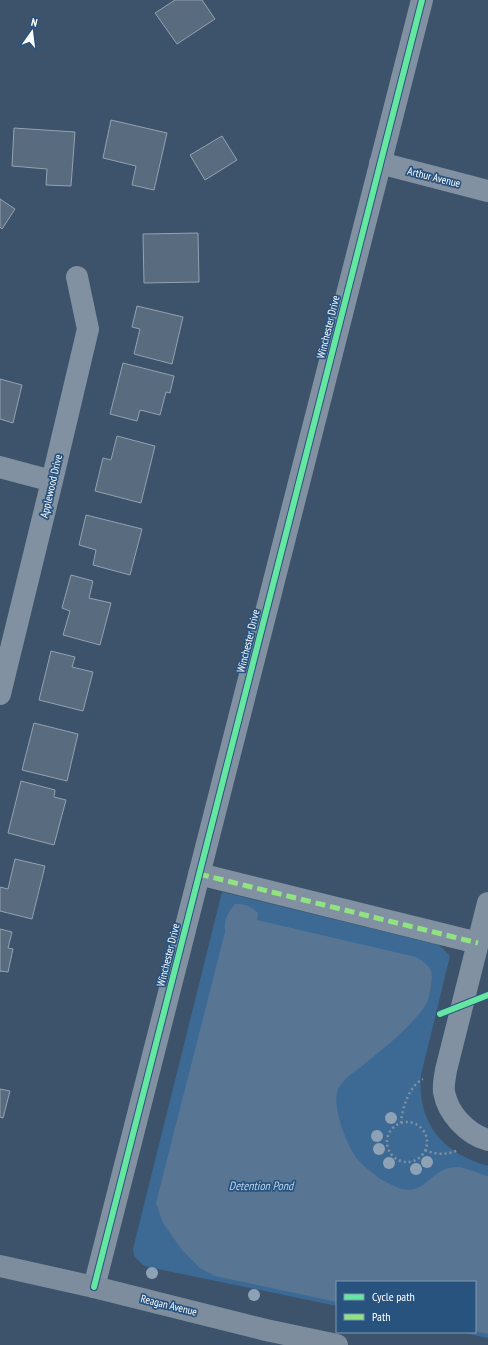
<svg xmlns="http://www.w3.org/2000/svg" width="488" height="1345" font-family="'PT Sans Narrow',sans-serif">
<rect width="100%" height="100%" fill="#3c536b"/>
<path fill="#3c6a95" d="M222,892l217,53 11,11 -29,119c-4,48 21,78 67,91v172l-29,-6h16v-50h-138v24l-189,-39 -5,-2 -9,-9 -1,-7z"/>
<path fill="#587694" d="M235,904c10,0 16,2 23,9l-1,7 159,37c13,8 18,12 15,28 -1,7 -2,15 -6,21 -16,23 -41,42 -63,60 -8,6 -19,13 -24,23 -7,17 9,57 20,71 4,5 11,10 16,14 5,5 12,8 18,11 34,17 35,-17 64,-18 8,-1 23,7 32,9v158l-13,-3v-49h-138v20l-122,-26 -15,-8 -18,-18 -19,-27 -7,-20 69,-271c-1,-13 2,-18 10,-28z"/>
<path fill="#596b7e" stroke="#94a2b0" d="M175,0h27l13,19 -38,25 -22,-31z
M111,120l56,13 -13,57 -22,-5 4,-19 -33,-8z
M14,128l61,4 -4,54 -25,-1 1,-16 -35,-3z
M222,136l15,24 -32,20 -15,-25z
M0,199l15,10 -13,20 -2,-2z
M198,233l1,49 -55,1 -1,-49z
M137,306l46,11 -11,47 -38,-10 6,-25 -8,-2z
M123,363l51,13 -4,17 -4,-1 -6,23 -20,-5 -3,11 -27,-7z
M0,379l22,6 -9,38 -13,-4z
M117,436l38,10 -14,57 -46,-12 8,-33 8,2z
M86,515l56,14 -12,46 -37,-10 3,-15 -17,-5z
M71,575l22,6 -4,17 22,5 -11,42 -37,-10 7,-24 -8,-3z
M51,651l24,6 -3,10 21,5 -10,39 -44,-11z
M34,723l44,11 -11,47 -45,-11z
M21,781l34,9 -1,7 12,3 -12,45 -46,-12z
M15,859l30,7 -13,53 -32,-8v-24l8,2z
M0,929l12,3 -4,16 5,1 -5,23 -8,-1v1z
M0,1089l10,2 -7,27 -3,-1z"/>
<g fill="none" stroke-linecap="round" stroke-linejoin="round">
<path stroke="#8191a1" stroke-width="2.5" stroke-dasharray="2 3" stroke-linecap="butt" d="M387 1142a20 20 0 1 1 40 0a20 20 0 1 1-40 0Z
M401,1123c1,-15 8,-37 22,-44
M425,1150c11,5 23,5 33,0"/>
<path stroke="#8191a1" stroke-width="22" d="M380,163l108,28
M0,467l52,14
M0,694l52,-213 36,-152 -11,-52
M199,874l279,69
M488,903l-42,167c-1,7 -3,15 -2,22 4,22 23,42 44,48
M94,1287l328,-1287"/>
<path stroke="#7d8d9d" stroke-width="22" d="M0,1266l94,21 172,43 71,15"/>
<path stroke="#91e382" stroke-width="5" stroke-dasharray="10 5" stroke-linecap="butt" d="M199,874l279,69"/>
<g stroke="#28537f" stroke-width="8">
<path id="cycleway" d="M440,1014l48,-19
M94,1287l328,-1287"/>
</g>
<use href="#cycleway" stroke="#66e7a1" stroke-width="6"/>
</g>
<g fill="#8ea2b6">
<circle cx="391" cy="1118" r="6"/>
<circle cx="377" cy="1136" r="6"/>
<circle cx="379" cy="1149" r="6"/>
<circle cx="427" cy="1162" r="6"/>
<circle cx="389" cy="1163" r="6"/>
<circle cx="416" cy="1169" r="6"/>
<circle cx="152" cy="1273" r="6"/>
<circle cx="254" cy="1295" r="6"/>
</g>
<g text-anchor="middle" stroke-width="3.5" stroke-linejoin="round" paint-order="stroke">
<g font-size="11" fill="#fff" stroke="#28537f">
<text transform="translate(434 177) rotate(14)" y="4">Arthur Avenue</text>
<text transform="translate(328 327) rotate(-76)" y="4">Winchester Drive</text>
<text transform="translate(51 486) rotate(-77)" y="4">Applewood Drive</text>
<text transform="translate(248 641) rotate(-76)" y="4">Winchester Drive</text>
<text transform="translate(168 955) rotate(-76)" y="4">Winchester Drive</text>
<text transform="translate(169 1305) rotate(14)" y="4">Reagan Avenue</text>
</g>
<g font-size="12" font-style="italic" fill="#b9d4ed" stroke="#28537f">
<text x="261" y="1190">Detention Pond</text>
</g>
</g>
<rect x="336" y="1281" width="140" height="52" fill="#28537f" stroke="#7e98b2"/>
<rect x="344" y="1294" width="20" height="6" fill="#66e7a1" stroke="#7e98b2"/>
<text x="372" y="1301" font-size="12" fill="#ffffff">Cycle path</text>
<rect x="344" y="1314" width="20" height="6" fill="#91e382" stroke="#7e98b2"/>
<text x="372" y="1321" font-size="12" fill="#ffffff">Path</text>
<g transform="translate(32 32) rotate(14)" stroke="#28537f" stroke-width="3" paint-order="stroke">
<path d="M0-3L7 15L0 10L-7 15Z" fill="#ffffff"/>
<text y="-6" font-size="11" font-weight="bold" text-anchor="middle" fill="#ffffff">N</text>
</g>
</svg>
